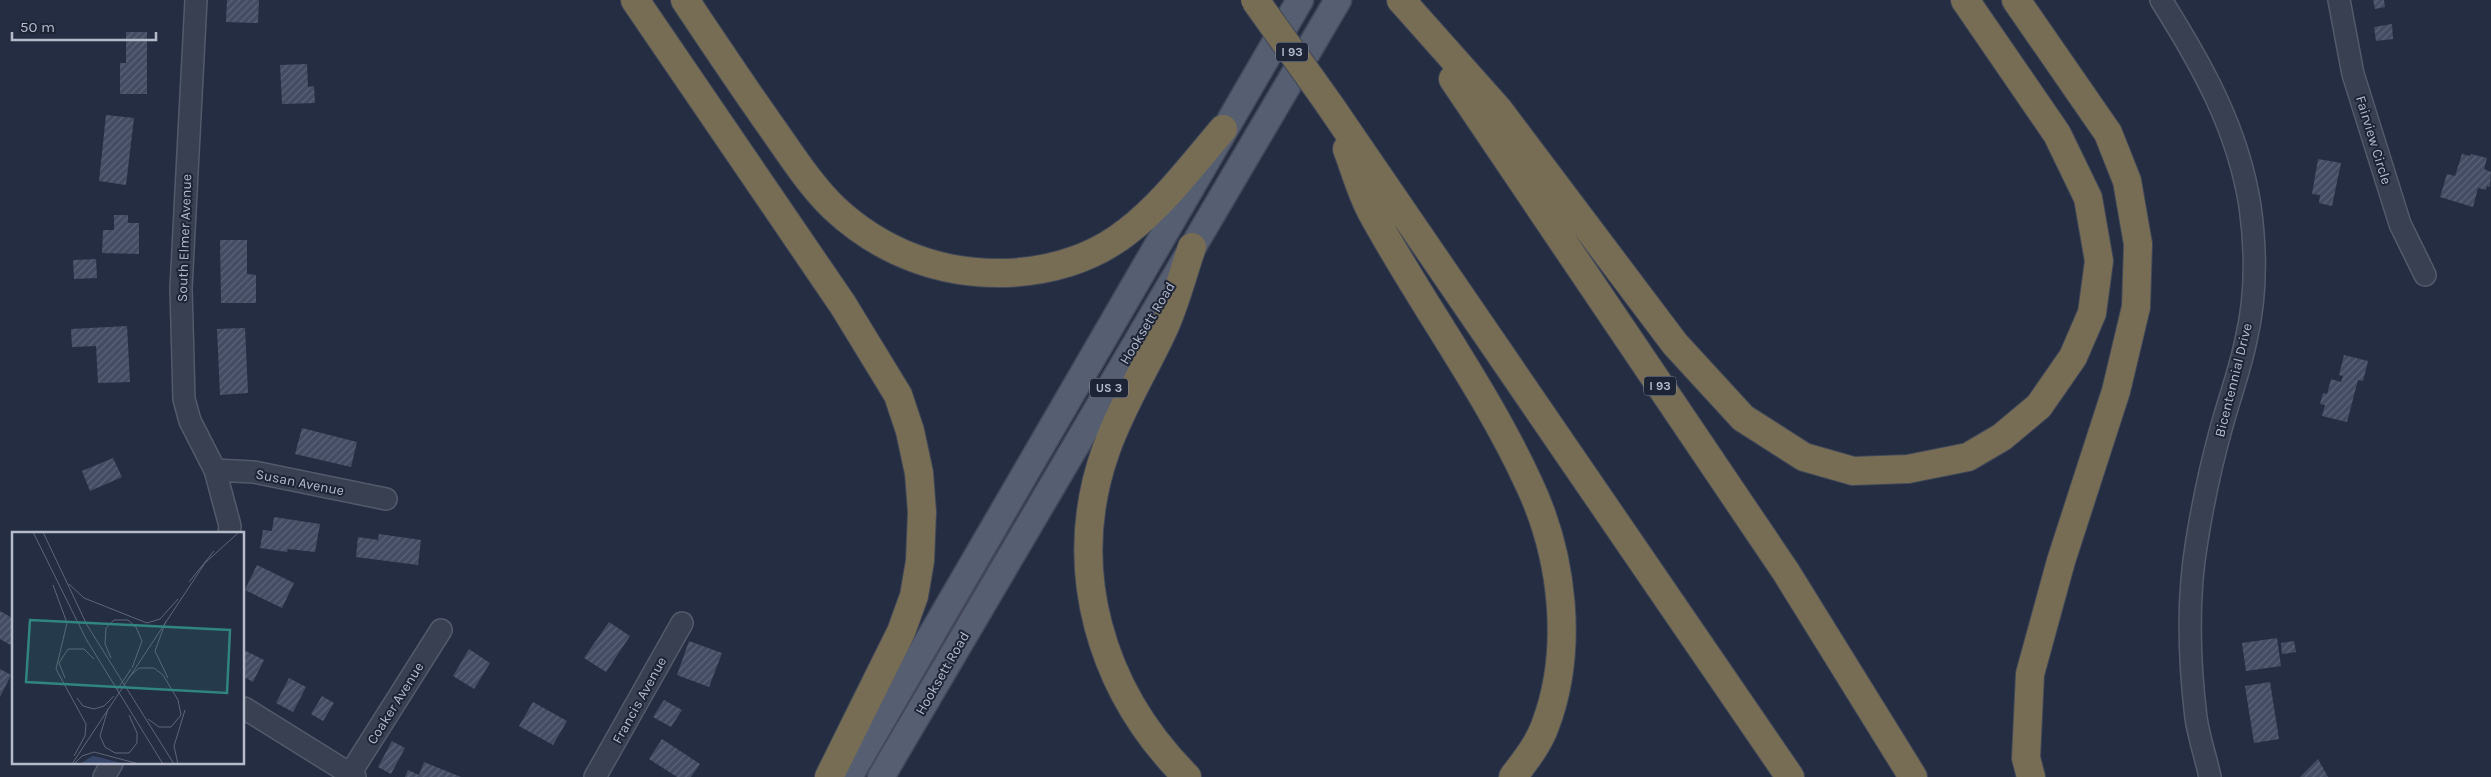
<svg xmlns="http://www.w3.org/2000/svg" width="2491" height="777" font-family="Karla,sans-serif">
<defs>
<pattern id="building-hatch" width="6" height="6" patternUnits="userSpaceOnUse" patternTransform="scale(1.25)"><rect width="6" height="6" fill="#434c63"/><path d="M-1 1l2-2M0 6l6-6M5 7l2-2" fill="none" stroke="#5c6478"/></pattern>
</defs>
<rect width="100%" height="100%" fill="#242d41"/>
<path fill="url(#building-hatch)" d="M227,0h32l-1,23 -32,-1z
M2373,0h11l1,7 -10,2z
M2392,24l1,15 -17,2 -2,-14z
M126,32h21v62h-27v-31h6z
M307,64l1,23 6,-1 1,17 -33,1 -2,-39z
M106,115l28,3 -8,67 -27,-4z
M2462,154l8,2 1,-2 16,4 -3,11 7,3 -1,15 -3,-1 -1,4 -8,-2 -5,19 -33,-10 7,-23 8,2z
M2318,159l23,4 -9,43 -13,-3 1,-8 -8,-1z
M114,215h14v8h11v31l-37,-1 1,-23h11z
M220,240h27v34l9,1v28h-35z
M96,259l1,19 -23,1 -1,-19z
M127,326l3,56 -32,1 -2,-37 -24,1 -1,-18z
M245,328l3,65 -28,2 -3,-66z
M2344,355l24,6 -5,20 -5,-1 -11,42 -25,-6 3,-11 -5,-1 3,-11 4,1 4,-15 10,3 2,-6 -4,-1z
M302,428l55,14 -6,25 -56,-13z
M113,458l9,19 -32,14 -8,-20z
M274,517l46,7 -5,28 -27,-3 -1,3 -27,-4 3,-18 9,1z
M379,534l42,6 -3,25 -62,-8 2,-20 20,3z
M257,565l37,18 -12,25 -37,-18z
M0,611l14,8v28l-14,-8z
M609,622l21,14 -24,36 -22,-14z
M2277,638l4,28 -35,5 -4,-28z
M689,641l33,12 -13,34 -32,-12z
M2294,641l2,11 -14,2 -1,-11z
M469,649l21,14 -16,26 -21,-13z
M244,650l20,10 -11,22 -9,-5z
M0,669l11,6 -11,22z
M289,678l17,9 -13,25 -17,-9z
M2270,682l9,57 -25,4 -9,-57z
M322,696l12,7 -11,18 -12,-7z
M664,700l18,10 -11,17 -18,-10z
M533,702l34,19 -14,24 -34,-19z
M662,739l38,25 -9,13h-14l-28,-18z
M392,741l13,7 -14,26 -13,-7z
M2318,759l10,18h-28z
M424,762l37,15h-56l3,-7 11,5z"/>
<g fill="none" stroke-linecap="round" stroke-linejoin="round">
<g stroke="#535a6b" stroke-width="24">
<path id="minor" d="M196,0l-15,288 3,111 6,22 25,49 15,56 -1,7
M2161,0c41,65 77,129 89,206 6,43 6,92 -4,134 -6,30 -17,59 -25,89 -10,36 -18,74 -24,111 -10,58 -8,120 -1,178 3,20 10,40 14,59
M2339,0l14,74 47,150 25,51
M215,470l39,2 132,27
M244,708l111,69
M104,777l8,-14
M348,777l93,-147
M595,777l87,-154"/>
</g>
<g stroke="#42485a" stroke-width="29">
<path id="major" d="M849,777l451,-777
M881,777l457,-777"/>
</g>
<g stroke="#404758" stroke-width="30">
<path id="highway" d="M635,0l208,305 55,90 12,36 9,42 3,39 -2,49 -6,35 -13,36 -72,145
M685,0c28,42 56,84 85,125 20,28 39,59 64,83 47,44 107,67 172,65 44,-2 87,-14 122,-42 36,-28 65,-67 95,-102
M1401,0l97,109 177,235 68,74 61,39 49,14 55,-2 60,-12 34,-20 37,-31 34,-49 19,-44 7,-52 -11,-63 -31,-64 -92,-134
M2016,0l92,133 19,48 11,63 -2,63 -20,84 -55,170 -31,113 -4,84 5,19
M1453,79l333,493 127,205
M1329,104l461,673
M1347,149c8,21 14,44 25,64 49,90 114,177 157,271 34,72 45,166 16,242 -7,19 -20,35 -32,51
M1187,777c-87,-87 -123,-209 -81,-327 15,-43 40,-82 59,-124 11,-25 18,-53 27,-79"/>
</g>
<use href="#minor" stroke="#384051" stroke-width="21"/>
<use href="#major" stroke="#565e71" stroke-width="26"/>
<use href="#highway" stroke="#776d55" stroke-width="28"/>
<g stroke="#404758" stroke-width="30" stroke-linecap="butt">
<path id="highway-bridge" d="M1255,0l74,104"/>
</g>
<use href="#highway-bridge" stroke="#776d55" stroke-width="28"/>
</g>
<g text-anchor="middle" stroke-width="4" stroke-linejoin="round" paint-order="stroke">
<g fill="#1d2436" stroke="#878e9e" stroke-width="1">
<rect x="1276" y="42.5" width="32" height="19" rx="4"/>
<rect x="1644" y="376.5" width="32" height="19" rx="4"/>
<rect x="1090" y="378.5" width="38" height="19" rx="4"/>
</g>
<g font-size="12" font-weight="bold" fill="#b5bbcb">
<text x="1292" y="56">I 93</text>
<text x="1660" y="390">I 93</text>
<text x="1109" y="392">US 3</text>
</g>
<g font-size="14" fill="#b5bbcb" stroke="#1d2436">
<text transform="translate(2374 140) rotate(73)" y="5">Fairview Circle</text>
<text transform="translate(184 238) rotate(-88)" y="5">South Elmer Avenue</text>
<text transform="translate(1147 323) rotate(-59)" y="5">Hooksett Road</text>
<text transform="translate(2233 380) rotate(-76)" y="5">Bicentennial Drive</text>
<text transform="translate(300 482) rotate(11)" y="5">Susan Avenue</text>
<text transform="translate(942 673) rotate(-60)" y="5">Hooksett Road</text>
<text transform="translate(639 700) rotate(-61)" y="5">Francis Avenue</text>
<text transform="translate(395 703) rotate(-58)" y="5">Coaker Avenue</text>
</g>
</g>
<g transform="translate(12 532)">
<rect width="232" height="232" fill="#242d41"/>
<path d="M80,224l7,1 25,7h-44z" fill="#374669"/>
<path fill="none" stroke="#5e6678" stroke-width="1" d="M21,0l53,107 77,125M31,0l44,93 87,139M177,50l25,-31M57,52l15,14 63,25 13,-4 18,-20M41,53l14,38 -11,46 30,55 -1,12 -11,20M154,89l-11,30 13,27M99,126l-6,-14 1,-16 8,-8h14l8,7 6,14 -10,27M117,145l10,-9h15l9,7 15,25 3,15 -10,12h-12l-11,-8M53,146l-6,-15 9,-14h16l10,10M105,158l14,-21M65,166l6,8 11,3 10,-3 10,-10M96,177l-8,27 5,11 10,6h14l8,-10v-10l-8,-18M60,232l133,-201 34,-31M62,232l8,-8 12,-4 45,12M166,232l-4,-18 11,-36"/>
<path fill="#308481" fill-opacity="0.15" stroke="#308481" stroke-width="2.5" d="M18,88l200,10 -3,63 -201,-11z"/>
<rect width="232" height="232" fill="none" stroke="#b5bbcb" stroke-width="2.5"/>
</g>
<path d="M12 32v8h144v-8" fill="none" stroke="#b5bbcb" stroke-width="2.5"/>
<text x="20" y="32" font-size="15" fill="#b5bbcb" stroke="#1d2436" stroke-width="4" paint-order="stroke">50 m</text>
</svg>
